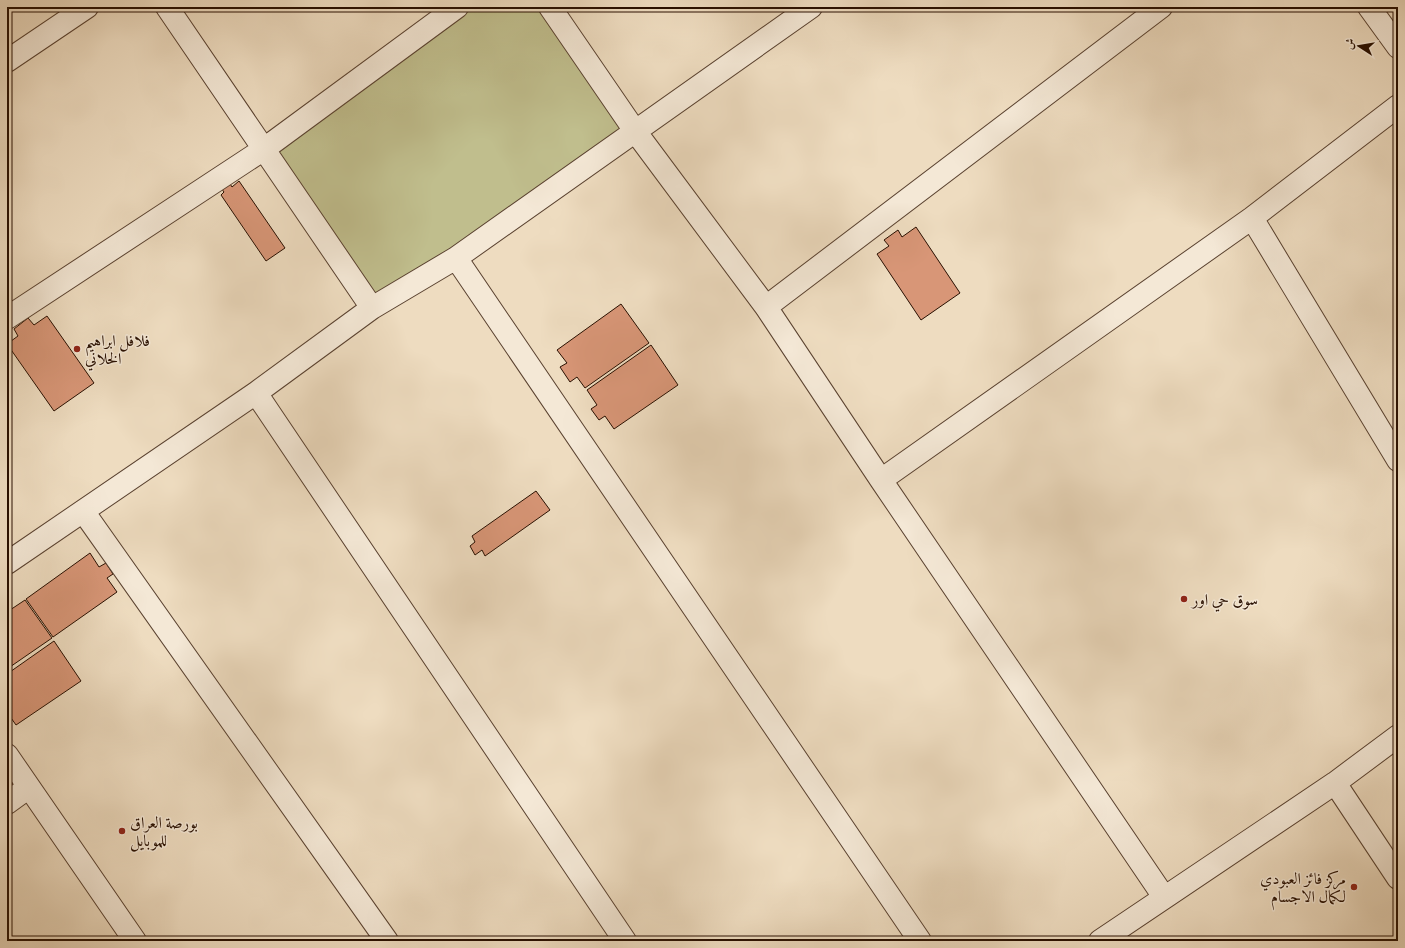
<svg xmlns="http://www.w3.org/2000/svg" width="1405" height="948" font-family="'IM FELL DW Pica',Amiri,serif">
<rect width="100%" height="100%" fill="#eedcc0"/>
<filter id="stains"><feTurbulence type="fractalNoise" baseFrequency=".005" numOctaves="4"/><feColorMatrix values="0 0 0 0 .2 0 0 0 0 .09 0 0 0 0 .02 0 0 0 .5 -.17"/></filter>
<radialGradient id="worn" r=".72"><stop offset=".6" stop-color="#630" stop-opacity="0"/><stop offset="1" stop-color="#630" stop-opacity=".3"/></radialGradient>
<path fill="#c0be8d" stroke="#746646" d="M458,7h92l85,124 -263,177 -108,-159z"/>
<path fill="#d89677" stroke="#280f00" d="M239,181l46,67 -19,13 -45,-66 3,-3 -3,-4 8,-6 3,5z
M916,227l44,66 -39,27 -44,-66 12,-8 -5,-6 14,-10 4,7z
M621,304l28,39 -64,45 -8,-11 -7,5 -10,-15 7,-4 -10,-13z
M47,316l47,67 -40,28 -47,-67 11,-8 -4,-7 14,-11 6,7z
M651,345l27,40 -64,44 -9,-13 -6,4 -8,-11 6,-4 -10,-15z
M536,491l14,19 -65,46 -3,-6 -7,5 -5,-9 5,-4 -3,-6z
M90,553l9,14 7,-4 7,11 -6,4 10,14 -64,45 -27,-38z
M25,600l27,38 -45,31v-57z
M54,641l27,40 -65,44 -7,-10 -2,1v-42z"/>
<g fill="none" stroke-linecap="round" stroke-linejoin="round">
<g stroke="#5a4230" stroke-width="24">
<path id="minor" d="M167,7l205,301
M550,7l85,124 131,176 115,173 283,417
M1369,7l29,40
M7,61l80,-54
M1252,218l146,242
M456,258l464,683
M766,307l395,-300
M7,318l257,-169 193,-142
M256,393l369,548
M881,480l371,-262 146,-112
M83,511l304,430
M7,563l249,-170 116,-85 84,-50 355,-251
M7,755l128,186
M1335,783l63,95
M7,803l22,-16
M1100,941l235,-158 63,-47"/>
</g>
<use href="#minor" stroke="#f4e8d6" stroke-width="22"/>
</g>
<g fill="#8f2418" stroke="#f4e8d6" stroke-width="1.5">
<circle cx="77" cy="349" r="4"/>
<circle cx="1184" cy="599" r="4"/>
<circle cx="122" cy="831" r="4"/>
<circle cx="1354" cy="887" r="4"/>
</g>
<g text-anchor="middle" stroke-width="3" stroke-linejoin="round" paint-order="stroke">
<g font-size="16" fill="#280f00" stroke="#f4e8d6" text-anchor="start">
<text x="85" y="346">فلافل ابراهيم<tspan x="85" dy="18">الخلاني</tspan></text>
<text x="1192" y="605">سوق حي اور</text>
<text x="130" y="828">بورصة العراق<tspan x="130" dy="18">للموبايل</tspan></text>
<text x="1346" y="884" text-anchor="end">مركز فائز العبودي<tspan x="1346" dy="18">لكمال الاجسام</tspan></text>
</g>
</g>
<rect width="1405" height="948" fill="none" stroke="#eedcc0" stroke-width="24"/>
<rect x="8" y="8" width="1389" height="932" fill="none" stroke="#280f00" stroke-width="2"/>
<rect x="12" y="12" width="1381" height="924" fill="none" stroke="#280f00"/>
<g transform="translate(1359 46) rotate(282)" stroke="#f4e8d6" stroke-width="3" paint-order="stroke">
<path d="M0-3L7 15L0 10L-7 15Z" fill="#280f00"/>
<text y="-6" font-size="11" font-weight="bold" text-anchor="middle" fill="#280f00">ش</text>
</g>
<rect width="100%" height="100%" filter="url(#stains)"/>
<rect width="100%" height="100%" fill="url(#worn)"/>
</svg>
